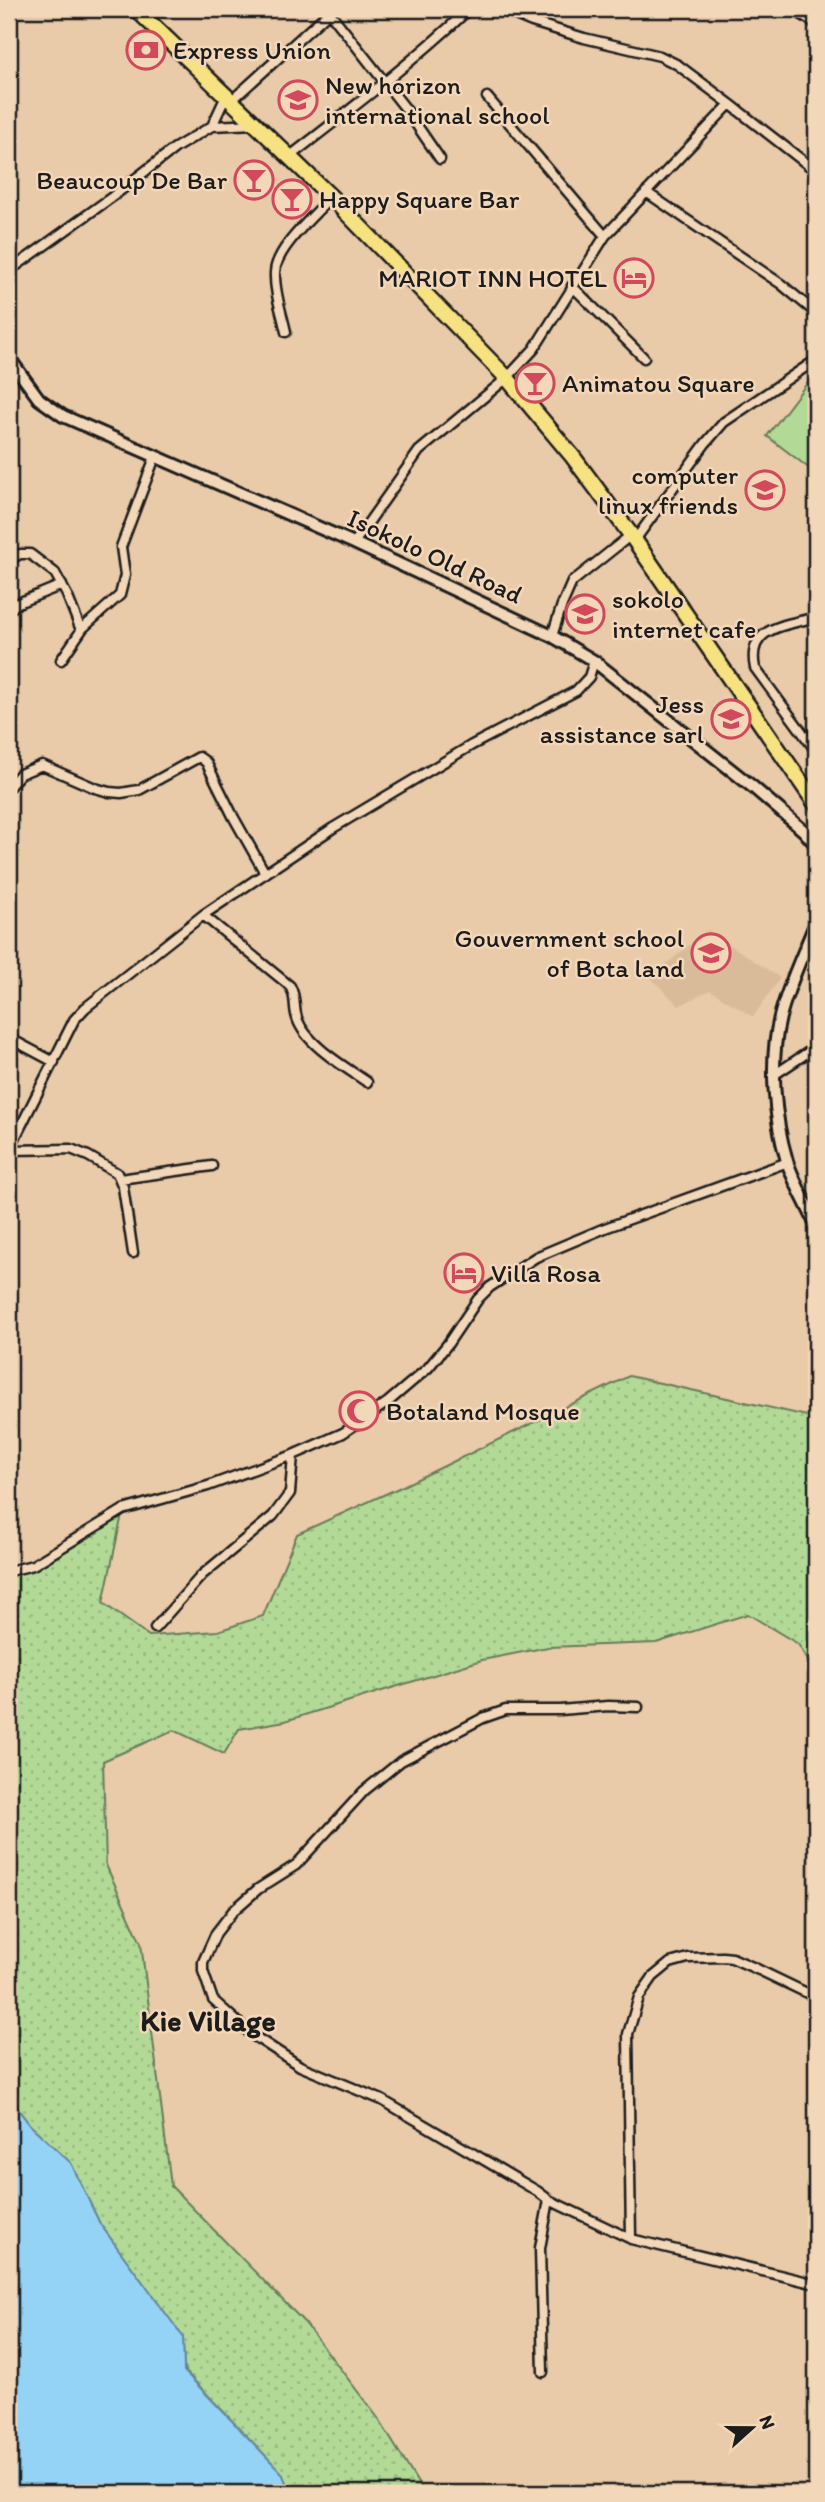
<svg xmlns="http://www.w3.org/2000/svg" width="825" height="2502" font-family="Itim,sans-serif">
<defs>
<pattern id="grass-dots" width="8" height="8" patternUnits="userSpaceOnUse" patternTransform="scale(1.75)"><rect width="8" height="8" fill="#b2da96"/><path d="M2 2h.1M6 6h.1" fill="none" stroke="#98ba81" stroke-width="1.8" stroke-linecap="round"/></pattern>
</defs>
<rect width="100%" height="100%" fill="#e9caa9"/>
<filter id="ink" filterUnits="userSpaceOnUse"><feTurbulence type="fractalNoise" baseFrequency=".0143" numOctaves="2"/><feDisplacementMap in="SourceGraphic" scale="14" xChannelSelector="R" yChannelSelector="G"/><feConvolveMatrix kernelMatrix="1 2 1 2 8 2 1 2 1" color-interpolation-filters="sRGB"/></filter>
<g filter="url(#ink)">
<path fill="#dabb99" d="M708,930l72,48 -27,39 -43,-27 -31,16 -29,-29z"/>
<path fill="url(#grass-dots)" stroke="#677b59" stroke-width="2" d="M629,1376l187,42v256l-18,-30 -50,-30 -92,29 -108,4 -66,13 -197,61 -46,8 -15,25 -50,-24 -71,31 3,104 35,78 30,243 134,137 73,95 46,75h-134l-8,-20 -98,-103 -1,-33 -83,-113 -29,-61 -41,-38 -21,-28v-528l14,-1 100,-58 -20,93 46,33 69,-5 45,-15 34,-82 104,-47z"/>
<path fill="#b2da96" stroke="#677b59" stroke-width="2" d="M808,382l8,6v74l-6,7 -43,-33z"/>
<path fill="#95d3f6" stroke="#658a9f" stroke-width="2" d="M9,2097l21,28 41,38 29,61 83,113 1,34 98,102 8,20h-281z"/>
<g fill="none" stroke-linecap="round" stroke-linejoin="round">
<g stroke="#1c1c1c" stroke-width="13">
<path id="minor" d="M327,9l78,99 35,51
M501,9l31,13 52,16 76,18 18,9 52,39
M793,9l23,15
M487,97l118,139
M231,101l98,-89
M212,126l14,-30
M289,157c62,-48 124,-95 180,-148
M646,192l135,92 35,29
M9,271l103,-74 63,-49 37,-22 43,-2
M572,286l72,72
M286,332c-4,-19 -12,-40 -11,-60 1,-24 40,-57 56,-75
M635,540l70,-96 19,-22 92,-62
M354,543l65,-92 88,-73 27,-29 71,-113 125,-132 86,67
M9,560l11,-6h10l25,19 12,22 14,35
M9,610l9,-7 44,-18
M816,617c-30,9 -70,9 -61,51l61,83
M552,636l10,-31 10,-23 59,-47
M61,660l22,-32 37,-33 5,-20 -4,-28 34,-90
M9,787l11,-13 22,-9 53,23 14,4 12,1 18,-3 60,-33 7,5 28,56 31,55
M203,915l87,71c7,13 3,20 7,32 8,26 48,49 70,64
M9,1038l45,24
M774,1075l42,-28
M9,1150l65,-130 11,-12 118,-93 130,-87 139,-83 104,-54 13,-14 5,-16
M9,1150l62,-1 17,7 29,17 6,14 10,66
M120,1179l92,-13
M9,1571l24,-6 90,-55 85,-24 85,-31 50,-22 45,-31 40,-34 19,-23 31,-46 12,-12 46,-30 69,-29 183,-66
M155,1628l47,-53 71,-59 17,-23 3,-38
M638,1707l-30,-1 -48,4h-54l-23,8 -82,43 -37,30 -68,74 -38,24 -25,22 -17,22 -13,29v9l10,29 38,34 49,32 82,34 155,91 12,9 82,39 185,45
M631,2239l-3,-205 11,-37 14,-20 17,-14 18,-5 35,-1 9,1 27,12 52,25 5,6
M543,2372l-3,-124 9,-48"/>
</g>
<g stroke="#1c1c1c" stroke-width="16">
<path id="tertiary" d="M9,358l30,41 24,17 291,127 198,93 42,25 160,127 50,43 12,14
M816,922c-12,31 -28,63 -36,95 -11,45 -6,100 7,144 7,22 20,43 29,64"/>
</g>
<g stroke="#1c1c1c" stroke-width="19">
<path id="trunk" d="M136,9l195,188 176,181 66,79 58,78 185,269"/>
</g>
<use href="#minor" stroke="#f3d7b9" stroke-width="8"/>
<use href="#tertiary" stroke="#f3d7b9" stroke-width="10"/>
<use href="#trunk" stroke="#f6e281" stroke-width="14"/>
</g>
</g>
<defs>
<g id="bank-ring" transform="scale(2.0125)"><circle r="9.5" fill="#f3d7b9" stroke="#d1495b" stroke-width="1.5"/><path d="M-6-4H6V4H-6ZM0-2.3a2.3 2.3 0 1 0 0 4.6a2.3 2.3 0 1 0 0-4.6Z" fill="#d1495b"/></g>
<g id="university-ring" transform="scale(2.0125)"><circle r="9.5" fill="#f3d7b9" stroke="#d1495b" stroke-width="1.5"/><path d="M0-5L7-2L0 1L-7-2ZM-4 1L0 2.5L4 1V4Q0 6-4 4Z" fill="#d1495b"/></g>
<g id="bar-ring" transform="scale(2.0125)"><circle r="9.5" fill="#f3d7b9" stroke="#d1495b" stroke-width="1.5"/><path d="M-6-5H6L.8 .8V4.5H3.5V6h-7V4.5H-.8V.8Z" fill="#d1495b"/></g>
<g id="hotel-ring" transform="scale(2.0125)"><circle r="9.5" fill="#f3d7b9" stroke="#d1495b" stroke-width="1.5"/><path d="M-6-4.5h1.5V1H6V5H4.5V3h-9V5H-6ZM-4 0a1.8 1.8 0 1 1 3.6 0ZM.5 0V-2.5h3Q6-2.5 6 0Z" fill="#d1495b"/></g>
<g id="school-ring" transform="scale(2.0125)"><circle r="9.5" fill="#f3d7b9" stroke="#d1495b" stroke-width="1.5"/><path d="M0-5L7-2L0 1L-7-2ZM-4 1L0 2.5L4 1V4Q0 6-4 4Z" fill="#d1495b"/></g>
<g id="mosque-ring" transform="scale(2.0125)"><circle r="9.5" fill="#f3d7b9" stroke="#d1495b" stroke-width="1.5"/><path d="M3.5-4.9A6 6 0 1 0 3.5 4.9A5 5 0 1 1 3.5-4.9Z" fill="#d1495b"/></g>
</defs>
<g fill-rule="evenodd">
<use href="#bank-ring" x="146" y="50"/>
<use href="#university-ring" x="298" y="100"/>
<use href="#bar-ring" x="254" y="180"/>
<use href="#bar-ring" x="292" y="199"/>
<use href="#hotel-ring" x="634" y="278"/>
<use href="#bar-ring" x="535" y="383"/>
<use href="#school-ring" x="765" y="490"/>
<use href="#school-ring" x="585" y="614"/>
<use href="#university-ring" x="731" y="719"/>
<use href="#school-ring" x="711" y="953"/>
<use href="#hotel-ring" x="464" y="1273"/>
<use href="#mosque-ring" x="359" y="1411"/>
</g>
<g text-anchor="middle" stroke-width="5" stroke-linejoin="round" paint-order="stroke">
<g font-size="26" fill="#1c1c1c" stroke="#f3d7b9" text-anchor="start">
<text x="173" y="59">Express Union</text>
<text x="325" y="94">New horizon<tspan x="325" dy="30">international school</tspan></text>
<text x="227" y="189" text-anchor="end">Beaucoup De Bar</text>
<text x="319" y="208">Happy Square Bar</text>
<text x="607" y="287" text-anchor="end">MARIOT INN HOTEL</text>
<text x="562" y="392">Animatou Square</text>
<text x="738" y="484" text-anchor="end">computer<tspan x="738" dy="30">linux friends</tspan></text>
<text x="612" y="608">sokolo<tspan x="612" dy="30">internet cafe</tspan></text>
<text x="704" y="713" text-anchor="end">Jess<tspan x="704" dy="30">assistance sarl</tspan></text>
<text x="684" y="947" text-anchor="end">Gouvernment school<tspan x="684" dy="30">of Bota land</tspan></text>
<text x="491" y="1282">Villa Rosa</text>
<text x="386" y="1420">Botaland Mosque</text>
</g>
<g font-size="26" fill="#1c1c1c" stroke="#f3d7b9">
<text transform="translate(435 556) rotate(25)" y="9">Isokolo Old Road</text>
</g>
<g font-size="30" font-weight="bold" fill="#1c1c1c" stroke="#f3d7b9">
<text x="208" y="2031">Kie Village</text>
</g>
</g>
<rect width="825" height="2502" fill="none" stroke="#f3d7b9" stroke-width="35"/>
<rect x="18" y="18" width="790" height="2467" fill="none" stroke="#1c1c1c" stroke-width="2.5" filter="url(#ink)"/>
<g transform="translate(752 2428) rotate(69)" stroke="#f3d7b9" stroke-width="5" paint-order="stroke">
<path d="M0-5L12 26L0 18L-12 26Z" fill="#1c1c1c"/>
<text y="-10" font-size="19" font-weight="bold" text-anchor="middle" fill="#1c1c1c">N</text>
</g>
</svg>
